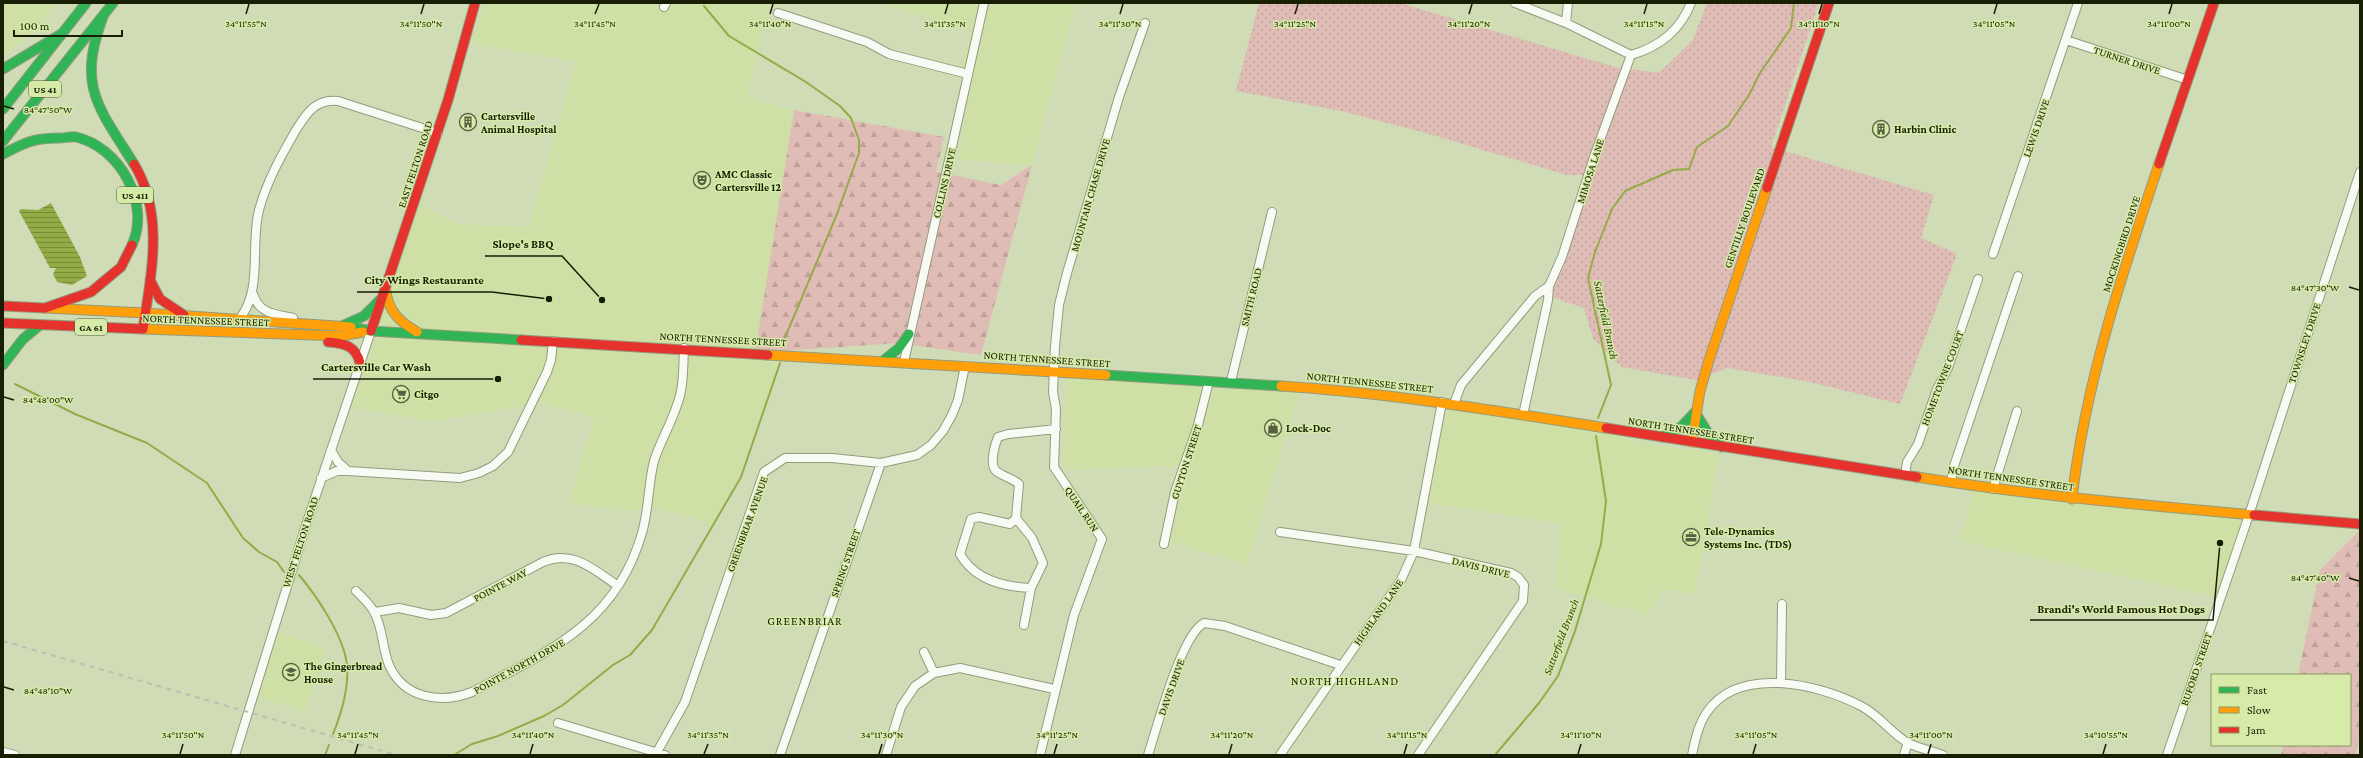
<svg xmlns="http://www.w3.org/2000/svg" width="2363" height="758" font-family="'Crimson Pro',serif">
<defs>
<pattern id="grass-dots" width="8" height="8" patternUnits="userSpaceOnUse"><rect width="8" height="8" fill="#dfbcb5"/><path d="M2 2h.1M6 6h.1" fill="none" stroke="#bfa19a" stroke-width="1.8" stroke-linecap="round"/></pattern>
<pattern id="forest-firs" width="22" height="20" patternUnits="userSpaceOnUse"><rect width="22" height="20" fill="#dfbcb5"/><path d="M5 1l3.5 6h-7zM16 11l3.5 6h-7z" fill="#bfa19a"/></pattern>
<pattern id="water-rules" width="6" height="5" patternUnits="userSpaceOnUse"><rect width="6" height="5" fill="#94ac47"/><path d="M0 2.5h6" fill="none" stroke="#788b39"/></pattern>
</defs>
<rect width="100%" height="100%" fill="#d0dcb6"/>
<path fill="#cee0a5" d="M3,3h55l-28,32 -27,21z
M485,3h285l-23,95 47,12 -30,243 19,2 -44,121 -29,52 -15,-10 -46,-12 -20,5 -60,-8 25,-86 -61,-16 -2,4 -100,17 -81,-15 25,-64 38,-143 44,24 72,3 47,-165 -103,-18z
M877,3h199l-44,162 -74,-5 7,-32 -4,-62 10,-37z
M1072,372l80,5 63,13 86,-4 -54,178 -82,-23 28,-76 -126,5 -4,-8 4,-77z
M1442,402l168,27 24,13 85,12 -24,140 -31,-5 -17,26 -91,-26 4,-65 -136,-22z
M1973,491l276,24 -29,83 -260,-57z
M275,632l51,15 -20,64 -50,-14z"/>
<path fill="url(#grass-dots)" d="M1259,3h141l215,64 44,6 34,-33 14,-37h112l-48,144 163,48 -13,43 36,16 -57,150 -90,-22 -83,-14 -31,12 -74,-13 -29,-29 -9,-30 -35,-12 39,-121h-21l-141,-42 -85,-22 -105,-20z"/>
<path fill="url(#forest-firs)" d="M794,110l150,27 -8,35 65,13 31,-20 -51,190 -83,-12 -143,10z
M2360,530v204l-5,21h-74l2,-10h67v-70h-52l22,-105z"/>
<path fill="url(#water-rules)" d="M51,203l29,54 7,19 -15,9 -15,-3 -4,-8 3,-6h-6l-31,-57 2,-2 17,1z"/>
<g fill="none" stroke-linecap="round" stroke-linejoin="round">
<path stroke="#94ac47" stroke-width="2" d="M704,6l25,30 77,46 34,24 11,12 8,22v13l-22,61 -56,133
M15,384l60,30 72,29 60,40 36,55 16,14 18,10 7,10
M1598,418l13,-33 -23,-107 7,-26 17,-43 13,-18 48,-21 16,-1 8,-22 31,-21 21,-31 11,-22 31,-45 3,-25
M299,575c18,21 45,62 48,90 2,24 -5,47 -14,69
M325,755l4,-10
M454,755l18,-11 26,-8 46,-20 19,-11 50,-40 17,-10 22,-25 89,-153 39,-114
M1495,755l44,-52 19,-27 17,-45 26,-87 5,-43 -10,-65"/>
<g stroke="#939c7e" stroke-width="10">
<path id="street" d="M1515,3l51,20 65,32c28,-8 49,-24 60,-52
M664,7l2,-4
M778,13l89,29 22,12 79,20
M1566,23l2,-20
M2066,40l122,40
M1993,254l85,-251
M253,294c6,20 22,20 40,24
M240,318c23,-29 10,-73 19,-108 8,-29 22,-54 37,-80 10,-16 20,-32 42,-29l100,32
M904,362l80,-359
M1231,381l41,-169
M1454,404l7,-19 74,-89 14,-10
M1523,415l25,-115 1,-14 13,-29 33,-103 36,-99
M348,471l112,7 19,-5 14,-7 15,-14 39,-80 4,-12 2,-19
M1905,475l2,-13 11,-18 19,-55 11,-21 30,-89
M321,478l16,-7h11l-10,-9 -7,-12
M1951,482l2,-13 65,-193
M1993,489l24,-78
M1016,518l16,20 11,25 -12,25c-28,-1 -57,-9 -71,-34l11,-35 8,-2 31,7 6,-6 3,-34c-7,-6 -17,-8 -23,-13 -7,-7 -1,-27 2,-34l10,-3 48,-5
M1280,532l134,19 97,22 7,4 6,8 -1,16 -105,154
M1164,544l11,-52 23,-67 11,-44
M356,591c6,6 14,13 18,21 9,15 8,36 15,53 15,34 52,39 83,27 77,-41 144,-68 170,-159 7,-24 6,-48 12,-72 6,-19 17,-37 23,-56 7,-18 6,-38 7,-57
M375,612l24,-4 32,7 15,-2 97,-51c30,-13 51,8 75,24
M1024,625l7,-37
M924,652l10,21
M1781,683l1,-79
M558,723l107,32
M3,752l12,3
M657,752l28,-50 79,-230 21,-14h47l49,5 36,-8 14,-10 12,-14 9,-16 6,-15 7,-34
M235,755l71,-230 65,-194
M780,755l101,-292
M886,755l15,-48 14,-21 19,-13 26,-5 94,21
M1040,755l34,-140 28,-76 -48,-72 2,-58 -3,-17 2,-46 4,-41 8,-32 52,-176 26,-74
M1148,755c9,-27 33,-120 56,-132l21,3 115,39
M1280,755l121,-175 13,-29 28,-149
M1692,755c3,-14 6,-30 15,-43 32,-47 112,-28 154,-6 18,9 30,27 47,37 10,5 24,8 35,12
M1904,755l4,-13
M2167,755l82,-240 111,-343"/>
</g>
<g stroke="#939c7e" stroke-width="11">
<path id="fast" d="M104,14c-27,71 -8,90 30,150
M3,69l60,-36
M3,109l83,-106
M3,141l110,-138
M3,154c23,-12 31,-16 57,-16 5,0 11,-2 16,-1 44,10 75,67 56,108
M344,325l20,-9 16,-16
M351,327l20,4 150,9
M883,361l16,-13 10,-14
M3,365l20,-26 17,-14
M1106,375l175,11
M1696,414l12,19 14,14
M1662,437l19,-10 15,-16"/>
</g>
<g stroke="#939c7e" stroke-width="11">
<path id="slow" d="M386,291c2,20 14,31 31,41
M46,308l99,5
M145,313l206,14
M143,329l198,7 22,-4
M768,355l338,20
M1281,386c109,7 217,25 325,42
M1692,442l8,-51 9,-31 58,-172
M1917,477c112,18 224,28 337,38
M2072,499c13,-115 50,-225 87,-335"/>
</g>
<g stroke="#939c7e" stroke-width="11">
<path id="jam" d="M2159,164l55,-161
M1767,188l62,-185
M150,280l10,19 24,16
M3,306l42,2 46,-16 30,-25 11,-22
M3,323l140,6c8,-55 22,-114 -9,-165
M371,331l77,-231 27,-97
M521,340l247,15
M328,342c16,1 28,4 32,21
M1606,428l311,49
M2254,515l106,9"/>
</g>
<use href="#street" stroke="#f8faf4" stroke-width="8"/>
<use href="#fast" stroke="#30b455" stroke-width="9"/>
<use href="#slow" stroke="#ff9f0a" stroke-width="9"/>
<use href="#jam" stroke="#e5322d" stroke-width="9"/>
<path stroke="#bcbfb4" stroke-width="2" stroke-dasharray="5 5" stroke-linecap="butt" d="M3,641l393,114"/>
</g>
<path fill="none" stroke="#171e04" stroke-width="1.5" d="M246,14l3,-10M421,14l3,-10M595,14l4,-10M770,14l3,-10M945,14l3,-10M1120,14l3,-10M1295,14l3,-10M1469,14l3,-10M1644,14l3,-10M1819,14l3,-10M1994,14l3,-10M2169,14l3,-10M4,106l10,3M2349,287l10,3M4,397l10,3M2349,578l10,3M4,687l10,3M180,754l3,-10M355,754l3,-10M530,754l3,-10M704,754l4,-10M879,754l3,-10M1054,754l3,-10M1229,754l3,-10M1404,754l3,-10M1578,754l3,-10M1753,754l3,-10M1928,754l3,-10M2103,754l3,-10"/>
<defs>
<g id="building-ring" transform="scale(0.9)"><circle r="9.5" fill="#d6eba7" stroke="#586042" stroke-width="1.5"/><path d="M-4-6H4V6H1V3H-1V6H-4ZM-2.5-4.3h1.7v1.8h-1.7ZM.8-4.3h1.7v1.8H.8ZM-2.5-1h1.7V.8h-1.7ZM.8-1h1.7V.8H.8Z" fill="#586042"/></g>
<g id="theatre-ring" transform="scale(0.9)"><circle r="9.5" fill="#d6eba7" stroke="#586042" stroke-width="1.5"/><path d="M-5-5.5Q0-4 5-5.5V0Q5 5 0 6Q-5 5-5 0ZM-3.3-2.5H-1v1.5H-3.3ZM1-2.5H3.3v1.5H1ZM-2.8 1Q0 5.5 2.8 1Z" fill="#586042"/></g>
<g id="supermarket-ring" transform="scale(0.9)"><circle r="9.5" fill="#d6eba7" stroke="#586042" stroke-width="1.5"/><path d="M-6-5.5h2.5l.6 2H6L4.5 2H-2.5L-4.4-4H-6ZM-1.5 3.2a1.3 1.3 0 1 0 .1 0ZM3 3.2a1.3 1.3 0 1 0 .1 0Z" fill="#586042"/></g>
<g id="shop-ring" transform="scale(0.9)"><circle r="9.5" fill="#d6eba7" stroke="#586042" stroke-width="1.5"/><path d="M-5-2.5h2.3a2.7 3.5 0 0 1 5.4 0H5L5.5 6h-11ZM-1.5-2.5h3a1.5 2.3 0 0 0-3 0Z" fill="#586042"/></g>
<g id="office-ring" transform="scale(0.9)"><circle r="9.5" fill="#d6eba7" stroke="#586042" stroke-width="1.5"/><path d="M-6-3h4V-5.5h4V-3h4V5H-6ZM-1-4.5V-3h2v-1.5ZM-6 0V1H6V0Z" fill="#586042"/></g>
<g id="school-ring" transform="scale(0.9)"><circle r="9.5" fill="#d6eba7" stroke="#586042" stroke-width="1.5"/><path d="M0-5L7-2L0 1L-7-2ZM-4 1L0 2.5L4 1V4Q0 6-4 4Z" fill="#586042"/></g>
</defs>
<g fill-rule="evenodd">
<use href="#building-ring" x="468" y="122"/>
<use href="#building-ring" x="1881" y="129"/>
<use href="#theatre-ring" x="702" y="180"/>
<use href="#supermarket-ring" x="401" y="394"/>
<use href="#shop-ring" x="1273" y="428"/>
<use href="#office-ring" x="1691" y="537"/>
<use href="#school-ring" x="291" y="672"/>
</g>
<g text-anchor="middle" stroke-width="3" stroke-linejoin="round" paint-order="stroke">
<g fill="#d6eba7" stroke="#505c35" stroke-width="1">
<rect x="29" y="81" width="32" height="16" rx="3"/>
<rect x="117" y="187" width="36" height="16" rx="3"/>
<rect x="75" y="319" width="32" height="16" rx="3"/>
</g>
<g font-size="10" font-weight="bold" fill="#171e04">
<text x="45" y="93">US 41</text>
<text x="135" y="199">US 411</text>
<text x="91" y="331">GA 61</text>
</g>
<g font-size="11" fill="#171e04" stroke="#d6eba7">
<text transform="translate(2127 60) rotate(18)" y="4">TURNER DRIVE</text>
<text transform="translate(2036 128) rotate(-71)" y="4">LEWIS DRIVE</text>
<text transform="translate(415 164) rotate(-72)" y="4">EAST FELTON ROAD</text>
<text transform="translate(1590 171) rotate(-72)" y="4">MIMOSA LANE</text>
<text transform="translate(944 183) rotate(-77)" y="4">COLLINS DRIVE</text>
<text transform="translate(1090 195) rotate(-74)" y="4">MOUNTAIN CHASE DRIVE</text>
<text transform="translate(1744 218) rotate(-71)" y="4">GENTILLY BOULEVARD</text>
<text transform="translate(2121 244) rotate(-72)" y="4">MOCKINGBIRD DRIVE</text>
<text transform="translate(1251 297) rotate(-76)" y="4">SMITH ROAD</text>
<text transform="translate(206 320) rotate(2)" y="4">NORTH TENNESSEE STREET</text>
<text transform="translate(723 339) rotate(3)" y="4">NORTH TENNESSEE STREET</text>
<text transform="translate(2304 343) rotate(-72)" y="4">TOWNSLEY DRIVE</text>
<text transform="translate(1047 359) rotate(4)" y="4">NORTH TENNESSEE STREET</text>
<text transform="translate(1942 378) rotate(-69)" y="4">HOMETOWNE COURT</text>
<text transform="translate(1370 382) rotate(6)" y="4">NORTH TENNESSEE STREET</text>
<text transform="translate(1691 430) rotate(9)" y="4">NORTH TENNESSEE STREET</text>
<text transform="translate(1186 462) rotate(-72)" y="4">GUYTON STREET</text>
<text transform="translate(2011 478) rotate(8)" y="4">NORTH TENNESSEE STREET</text>
<text transform="translate(1082 509) rotate(56)" y="4">QUAIL RUN</text>
<text transform="translate(747 524) rotate(-70)" y="4">GREENBRIAR AVENUE</text>
<text transform="translate(300 542) rotate(-72)" y="4">WEST FELTON ROAD</text>
<text transform="translate(845 563) rotate(-71)" y="4">SPRING STREET</text>
<text transform="translate(1481 567) rotate(14)" y="4">DAVIS DRIVE</text>
<text transform="translate(500 585) rotate(-28)" y="4">POINTE WAY</text>
<text transform="translate(1378 612) rotate(-55)" y="4">HIGHLAND LANE</text>
<text transform="translate(519 666) rotate(-29)" y="4">POINTE NORTH DRIVE</text>
<text transform="translate(2196 669) rotate(-71)" y="4">BUFORD STREET</text>
<text transform="translate(1171 687) rotate(-70)" y="4">DAVIS DRIVE</text>
</g>
<g font-size="11" font-weight="bold" fill="#171e04" stroke="#d6eba7" text-anchor="start">
<text x="481" y="120">Cartersville<tspan x="481" dy="13">Animal Hospital</tspan></text>
<text x="1894" y="133">Harbin Clinic</text>
<text x="715" y="178">AMC Classic<tspan x="715" dy="13">Cartersville 12</tspan></text>
<text x="414" y="398">Citgo</text>
<text x="1286" y="432">Lock-Doc</text>
<text x="1704" y="535">Tele-Dynamics<tspan x="1704" dy="13">Systems Inc. (TDS)</tspan></text>
<text x="304" y="670">The Gingerbread<tspan x="304" dy="13">House</tspan></text>
</g>
<g font-size="12" font-style="italic" fill="#384516" stroke="#d6eba7">
<text transform="translate(1606 320) rotate(78)" y="4">Satterfield Branch</text>
<text transform="translate(1561 637) rotate(-69)" y="4">Satterfield Branch</text>
</g>
<g font-size="12" letter-spacing="1" fill="#171e04" stroke="#d6eba7">
<text x="805" y="625">GREENBRIAR</text>
<text x="1345" y="685">NORTH HIGHLAND</text>
</g>
</g>
<g font-size="10" text-anchor="middle" fill="#171e04" stroke="#d6eba7" stroke-width="3" stroke-linejoin="round" paint-order="stroke">
<text x="246" y="27">34°11'55"N</text>
<text x="421" y="27">34°11'50"N</text>
<text x="595" y="27">34°11'45"N</text>
<text x="770" y="27">34°11'40"N</text>
<text x="945" y="27">34°11'35"N</text>
<text x="1120" y="27">34°11'30"N</text>
<text x="1295" y="27">34°11'25"N</text>
<text x="1469" y="27">34°11'20"N</text>
<text x="1644" y="27">34°11'15"N</text>
<text x="1819" y="27">34°11'10"N</text>
<text x="1994" y="27">34°11'05"N</text>
<text x="2169" y="27">34°11'00"N</text>
<text x="48" y="113">84°47'50"W</text>
<text x="2315" y="291">84°47'30"W</text>
<text x="48" y="403">84°48'00"W</text>
<text x="2315" y="581">84°47'40"W</text>
<text x="48" y="694">84°48'10"W</text>
<text x="1931" y="738">34°11'00"N</text>
<text x="183" y="738">34°11'50"N</text>
<text x="358" y="738">34°11'45"N</text>
<text x="533" y="738">34°11'40"N</text>
<text x="708" y="738">34°11'35"N</text>
<text x="882" y="738">34°11'30"N</text>
<text x="1057" y="738">34°11'25"N</text>
<text x="1232" y="738">34°11'20"N</text>
<text x="1407" y="738">34°11'15"N</text>
<text x="1581" y="738">34°11'10"N</text>
<text x="1756" y="738">34°11'05"N</text>
<text x="2106" y="738">34°10'55"N</text>
</g>
<path fill="none" stroke="#171e04" stroke-width="1.5" d="M602 300L562 256H485M549 299L492 292H357M498 379L439 379H313M2220 543L2213 620H2030"/>
<g fill="#171e04" stroke="#d6eba7" stroke-width="1.5">
<circle cx="602" cy="300" r="4"/>
<circle cx="549" cy="299" r="4"/>
<circle cx="498" cy="379" r="4"/>
<circle cx="2220" cy="543" r="4"/>
</g>
<g font-size="12" text-anchor="middle" font-weight="bold" fill="#171e04" stroke="#d6eba7" stroke-width="3" stroke-linejoin="round" paint-order="stroke">
<text x="523" y="248">Slope's BBQ</text>
<text x="424" y="284">City Wings Restaurante</text>
<text x="376" y="371">Cartersville Car Wash</text>
<text x="2121" y="613">Brandi's World Famous Hot Dogs</text>
</g>
<rect width="2363" height="758" fill="none" stroke="#171e04" stroke-width="8"/>
<rect x="2211" y="674" width="140" height="72" fill="#d6eba7" stroke="#8a9966"/>
<rect x="2219" y="687" width="20" height="6" fill="#30b455" stroke="#8a9966"/>
<text x="2247" y="694" font-size="12" fill="#171e04">Fast</text>
<rect x="2219" y="707" width="20" height="6" fill="#ff9f0a" stroke="#8a9966"/>
<text x="2247" y="714" font-size="12" fill="#171e04">Slow</text>
<rect x="2219" y="727" width="20" height="6" fill="#e5322d" stroke="#8a9966"/>
<text x="2247" y="734" font-size="12" fill="#171e04">Jam</text>
<path d="M14 30v6h108v-6" fill="none" stroke="#171e04" stroke-width="2"/>
<text x="20" y="30" font-size="12" fill="#171e04" stroke="#d6eba7" stroke-width="3" paint-order="stroke">100 m</text>
</svg>
